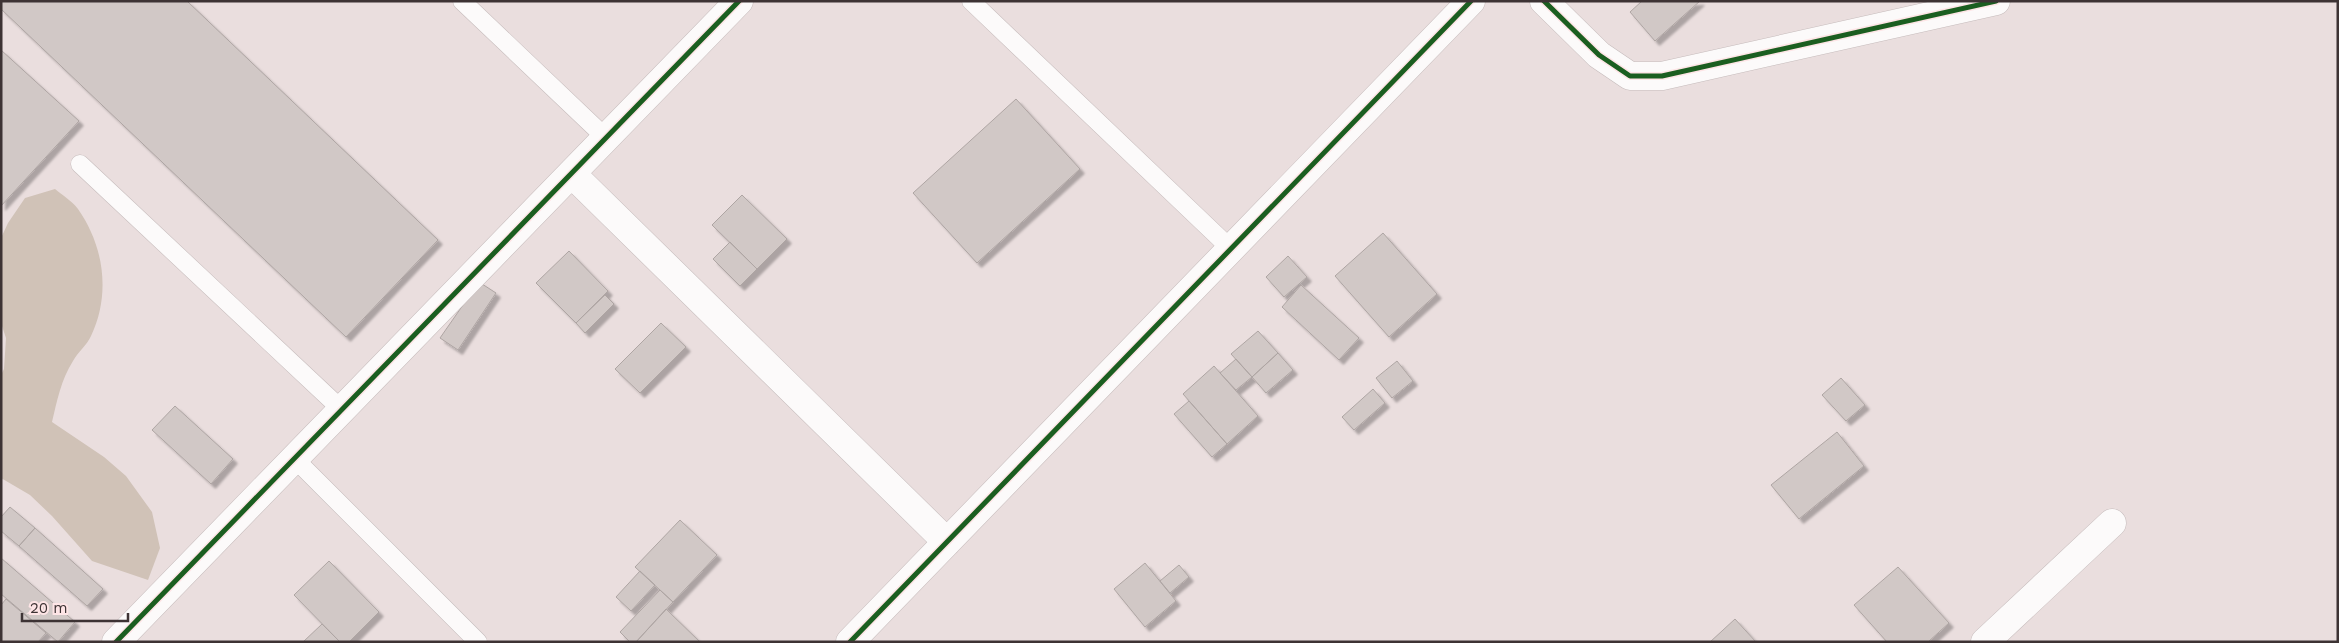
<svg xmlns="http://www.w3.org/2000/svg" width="2339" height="643" font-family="'Work Sans',sans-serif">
<defs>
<filter id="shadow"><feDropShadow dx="4.5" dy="4.5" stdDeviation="1" flood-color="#0004"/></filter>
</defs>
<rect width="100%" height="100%" fill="#eadede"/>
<path fill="#d0c2b7" d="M55,189c7,6 17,12 23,20 26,37 33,85 13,127 -4,9 -13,16 -18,25 -12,19 -16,40 -21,61l52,35 22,19 26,36 8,36 -12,32 -56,-19 -40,-45 -22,-21 -29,-17v-103l3,-6 2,-31 -5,-15v-85l7,-15 17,-25z"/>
<path fill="#d1c8c6" stroke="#aea5a3" filter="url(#shadow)" d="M1,1h186l251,239 -92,97 -345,-328z
M1642,1h58l-45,40 -25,-29z
M1,50l78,71 -78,85z
M1016,99l64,70 -103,94 -64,-70z
M742,195l45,44 -30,30 -45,-44z
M1383,233l54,61 -48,43 -54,-61z
M730,242l27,27 -17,17 -27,-27z
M569,251l39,40 -32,32 -40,-40z
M1288,256l19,21 -23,20 -18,-20z
M479,282l17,11 -38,57 -18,-12z
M1301,285l58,53 -20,22 -57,-53z
M605,295l9,9 -29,29 -9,-10z
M661,323l25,24 -46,46 -25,-24z
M1258,331l20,22 -26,24 -21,-23z
M1278,353l15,17 -27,23 -14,-16z
M1236,359l16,18 -16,13 -16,-17z
M1397,361l16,20 -21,17 -16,-20z
M1214,366l44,50 -31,28 -44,-50z
M1841,378l24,27 -19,16 -24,-26z
M1373,389l12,14 -31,27 -12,-13z
M1189,401l38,43 -15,13 -38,-43z
M175,406l58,53 -22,25 -59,-54z
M1837,432l27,34 -65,53 -28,-34z
M10,507l25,21 -16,18 -18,-15v-14z
M680,520l37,35 -44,47 -38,-35z
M35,528l68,61 -16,17 -68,-60z
M1,558l74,64 -17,20 -57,-48z
M329,561l50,51 -30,30h-9l-46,-47z
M1145,563l31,38 -31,26 -31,-38z
M1179,565l10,12 -19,16 -10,-12z
M1898,567l51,56 -21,19h-41l-33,-37z
M640,571l15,14 -24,26 -15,-14z
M660,590l13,12 -37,40h-6l-10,-10z
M6,599l40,34 -8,9h-37v-37z
M666,609l34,33h-64z
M1735,619l21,23h-46z
M322,624l18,18h-37z"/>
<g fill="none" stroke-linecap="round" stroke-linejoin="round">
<g stroke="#c5bbbb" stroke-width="19">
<path id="service" d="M462,1l145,138
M971,1l260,248
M80,164l261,245
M294,458l184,184"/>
</g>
<g stroke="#c5bbbb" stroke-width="29">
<path id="minor" d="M1544,1l55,54 31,21h32l334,-75
M572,174l375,368
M116,642l623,-641
M850,642l621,-641
M1985,642l127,-119"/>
</g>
<use href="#service" stroke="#fcfafa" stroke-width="18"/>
<use href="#minor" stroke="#fcfafa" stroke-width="28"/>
<g stroke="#fee5e6" stroke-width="8">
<path id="cycleway" d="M1544,1l55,54 31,21h32l334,-75
M116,642l623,-641
M850,642l621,-641"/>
</g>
<use href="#cycleway" stroke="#1b5e20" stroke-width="5"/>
</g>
<rect width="2339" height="643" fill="none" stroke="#3d3334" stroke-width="5"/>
<path d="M22 613v8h106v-8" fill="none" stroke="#3d3334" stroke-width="2.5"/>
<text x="30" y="613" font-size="15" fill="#3d3334" stroke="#fee5e6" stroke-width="4" paint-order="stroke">20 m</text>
</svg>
